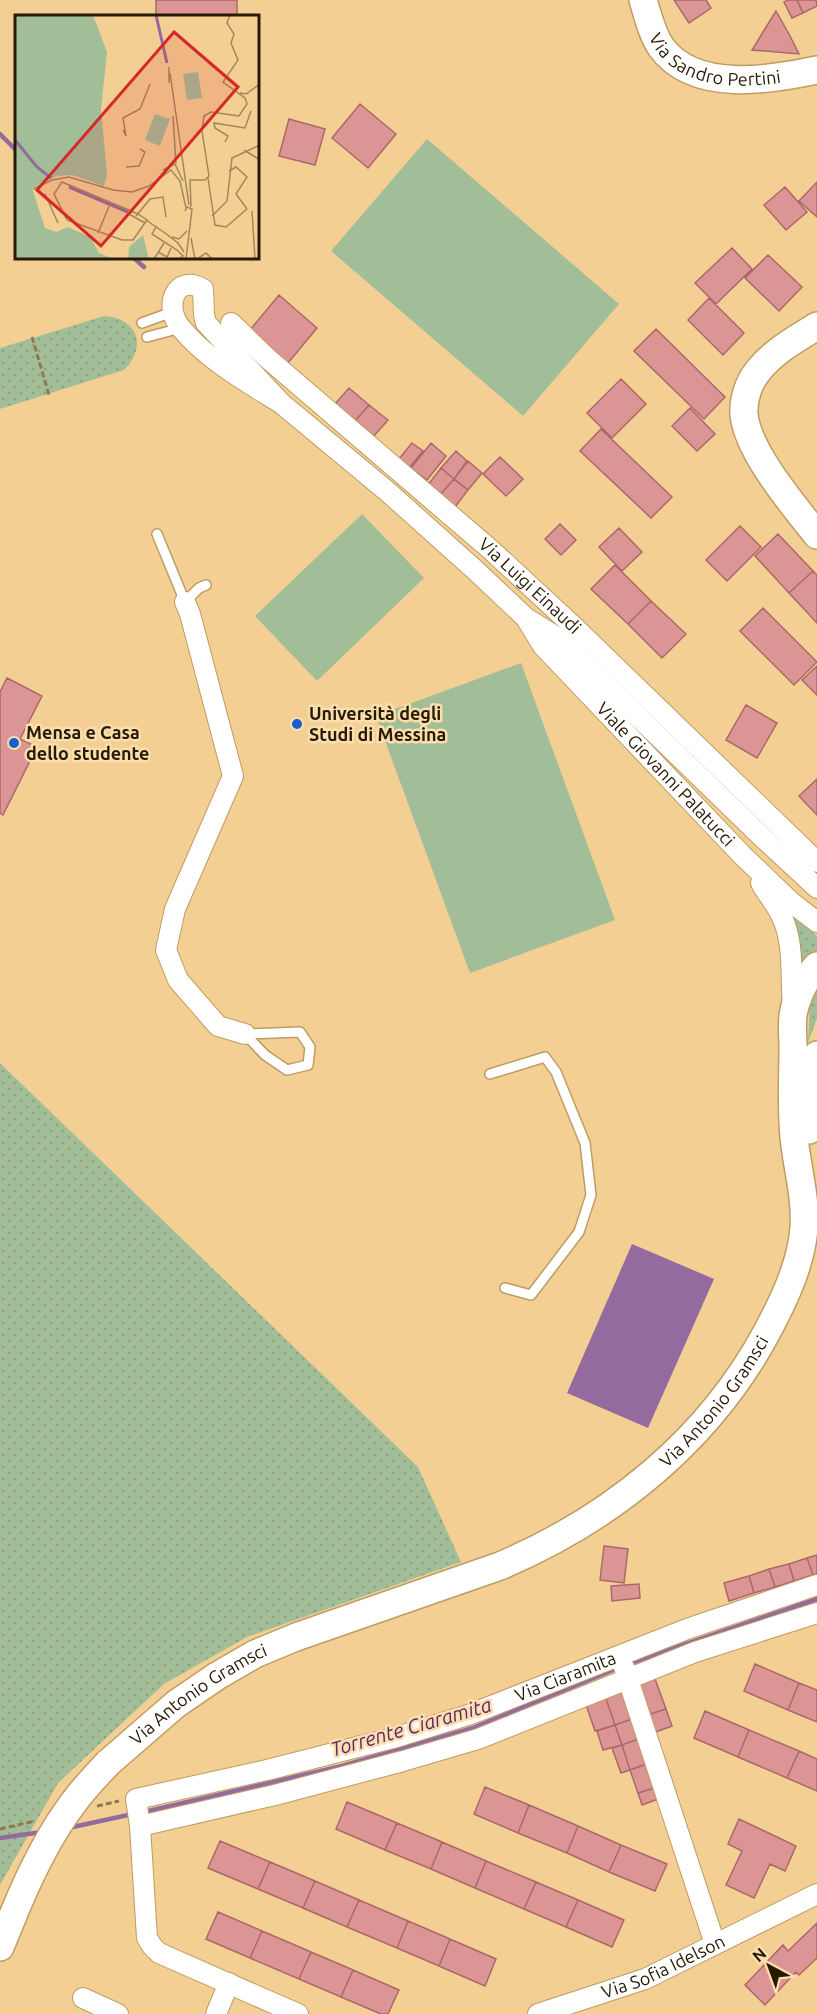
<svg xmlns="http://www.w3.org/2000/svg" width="817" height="2014" font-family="Ubuntu,sans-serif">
<defs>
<pattern id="grass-dots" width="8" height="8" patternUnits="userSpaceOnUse" patternTransform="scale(1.5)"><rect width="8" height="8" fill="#a1be99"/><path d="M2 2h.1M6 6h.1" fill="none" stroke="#8ba382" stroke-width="1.8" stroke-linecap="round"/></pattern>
</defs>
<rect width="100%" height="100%" fill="#f4cf94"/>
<path fill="url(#grass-dots)" d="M104,316c33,2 44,30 20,54l-124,39v-61z
M791,915l26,21v18l-16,16z
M817,982v36l-9,25 2,-43z
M0,1063l418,404 43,95 -214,75 -83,47 -106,99 -58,102z"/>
<path fill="#a1be99" d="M427,139l192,165 -96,112 -192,-165z
M362,514l62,64 -107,103 -62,-65z
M521,663l94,257 -145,53 -94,-257z"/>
<path fill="#946b9f" d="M632,1244l82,35 -66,149 -81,-35z"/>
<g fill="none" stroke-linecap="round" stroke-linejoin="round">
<path stroke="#946b9f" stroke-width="4.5" d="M0,134l16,16
M134,258l10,9
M628,1664l189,-65
M144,1812l198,-46 131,-38 147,-61
M68,1828l65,-14
M0,1838l42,-6"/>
</g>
<path fill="#dc9595" stroke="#ab6869" stroke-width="1.5" d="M156,0h81v16h-81z
M674,0h32l5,8 -22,15z
M788,0h9l6,13 -11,5 -8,-16z
M797,0h19l1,6 -14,7z
M776,11l13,23 10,20 -47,-4z
M360,104l36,30 -28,34 -36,-30z
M289,119l36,10 -10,36 -36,-9z
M817,182v35l-18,-16z
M785,187l22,25 -21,18 -22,-25z
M732,248l20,21 -36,35 -21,-21z
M768,255l34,32 -23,24 -34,-33z
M279,295l38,33 -29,35 -38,-33z
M709,298l35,35 -21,22 -35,-35z
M656,329l69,68 -21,22 -70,-68z
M621,379l25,25 -34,34 -25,-25z
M349,388l20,17 -14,16 -20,-17z
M369,405l19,15 -15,17 -18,-16z
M690,408l25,26 -18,17 -25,-25z
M601,429l71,68 -21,21 -71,-67z
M412,443l11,8 -14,17 -11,-8z
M431,443l15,13 -19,24 -16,-12z
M456,451l11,10 -13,18 -13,-11z
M500,457l23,22 -17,17 -23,-22z
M468,461l14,12 -14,17 -14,-11z
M441,468l13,11 -14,16 -12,-10z
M454,479l14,11 -13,17 -15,-12z
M560,524l16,16 -15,15 -16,-16z
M740,526l21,21 -34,34 -21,-21z
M619,528l23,24 -20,19 -23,-24z
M778,534l35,37 -24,22 -34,-37z
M615,565l36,36 -23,23 -37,-35z
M813,571l4,4v48l-28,-30z
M651,601l35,33 -24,24 -34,-34z
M763,608l54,54 -23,23 -54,-54z
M817,666v29l-15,-15z
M7,678l35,18 -22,43 17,8 -34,68 -3,-2v-121z
M746,705l31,18 -20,35 -31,-18z
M817,779v36l-18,-19z
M604,1546l24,3 -4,34 -24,-3z
M817,1555v19l-4,1 -6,-17z
M807,1558l6,17 -19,6 -5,-17z
M789,1564l5,17 -19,6 -6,-18z
M769,1569l6,18 -21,6 -5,-17z
M749,1576l5,17 -25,8 -5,-18z
M639,1584l1,14 -28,3 -1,-15z
M755,1664l44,19 -11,27 -44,-19z
M654,1676l12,33 -19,6 -12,-32z
M799,1683l18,7v32l-29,-12z
M625,1689l10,29 -20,7 -10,-29z
M605,1696l10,29 -20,6 -10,-29z
M666,1709l6,17 -19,7 -6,-18z
M705,1711l44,19 -11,27 -44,-19z
M635,1718l6,20 -19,7 -7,-20z
M615,1725l7,20 -19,5 -6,-19z
M749,1730l50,21 -12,27 -49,-21z
M641,1738l8,25 -19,7 -8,-25z
M622,1745l8,25 -9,3 -9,-25z
M799,1751l18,8v32l-30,-13z
M649,1763l9,24 -20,6 -8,-23z
M485,1787l44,18 -11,28 -44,-19z
M658,1787l3,11 -19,7 -4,-12z
M347,1802l50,21 -12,27 -49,-21z
M529,1805l49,21 -11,27 -49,-20z
M739,1819l57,27 -11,25 -15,-7 -16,34 -28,-13 16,-34 -14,-7z
M397,1823l45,19 -11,27 -46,-19z
M578,1826l43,19 -12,27 -42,-19z
M220,1841l50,21 -12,27 -50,-21z
M442,1842l44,19 -11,27 -44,-19z
M621,1845l46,19 -12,27 -46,-19z
M486,1861l50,21 -12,27 -49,-21z
M270,1862l45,19 -12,27 -45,-19z
M315,1881l44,19 -12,27 -44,-19z
M536,1882l42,18 -12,27 -42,-18z
M359,1900l49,21 -11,27 -50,-21z
M578,1900l46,20 -12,27 -46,-20z
M218,1912l44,19 -12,27 -44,-19z
M408,1921l42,18 -11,27 -42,-18z
M817,1923v35l-18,17 -3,-3 -31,33 -20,-20 38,-40 5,6z
M262,1931l49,21 -12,27 -49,-21z
M450,1939l46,20 -11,27 -46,-20z
M311,1952l42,18 -12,27 -42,-18z
M353,1970l46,20 -11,24h-7l-40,-17z"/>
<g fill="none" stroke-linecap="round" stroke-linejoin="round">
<g stroke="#bf9c62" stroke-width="12">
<path id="lane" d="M142,323l30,-11
M147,337l34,-9
M157,534l28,68 14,-14 7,-3
M300,1032l10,15 -2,18 -21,5 -22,-15 -20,-21z
M490,1074l55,-17 11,15 29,71 6,52 -12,37 -48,63 -26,-7"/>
</g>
<g stroke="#bf9c62" stroke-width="22">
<g id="street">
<path id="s1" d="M231,323l35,34 225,193 79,73 247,239"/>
<path d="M282,404c-35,-22 -75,-44 -101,-76 -18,-21 -6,-55 22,-39l1,26 2,8 76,81 106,88 86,77 52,49 29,18 206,200 56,52"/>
<path d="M185,602l5,12 43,162 -58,133 -9,41 12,30 40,46 27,8"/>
<path id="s2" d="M527,620l16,26 200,210 48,46 26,20"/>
<path d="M761,883c6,11 15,21 20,32 14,28 9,61 12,90"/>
<path d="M624,1667l91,277"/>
<path d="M140,1826l135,-31 128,-34 75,-22 217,-87 122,-39"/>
<path d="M83,1998l35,16"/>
<path d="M216,2014l13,-31"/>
<path id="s3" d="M298,2014l-139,-61 -7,-7 -5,-8 -7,-112 -4,-27 131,-29 130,-33 74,-23 216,-85 130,-44"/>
<path id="s4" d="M538,2014l107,-35 172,-85"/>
</g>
</g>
<g stroke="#bf9c62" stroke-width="30">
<g id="secondary">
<path id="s5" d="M643,0c5,16 9,34 18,47 33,46 109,33 156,23"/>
<path d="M817,326c-21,13 -43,25 -59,45 -9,11 -15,28 -14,43 3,37 50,92 73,121"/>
<path d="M809,1130l8,-75"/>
<path id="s6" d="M108,1763l68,-59 41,-28 38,-22 41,-17 204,-71c113,-48 210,-127 268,-236 17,-32 33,-66 36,-102 2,-32 -7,-60 -10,-91 -3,-30 -1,-60 -1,-90 0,-12 -2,-26 1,-37 4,-16 11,-31 23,-44"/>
<path d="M0,1947l14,-34"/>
</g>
</g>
<path stroke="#91784e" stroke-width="3" stroke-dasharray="6 3" stroke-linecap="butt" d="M32,337l17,58
M97,1806l22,-5
M0,1829l35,-8"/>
<use href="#lane" stroke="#fff" stroke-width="9"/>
<use href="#street" stroke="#fff" stroke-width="20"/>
<use href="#secondary" stroke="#fff" stroke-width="27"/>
<g stroke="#bf9c62" stroke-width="30" stroke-linecap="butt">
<path id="secondary-bridge" d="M14,1913c16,-39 34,-77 60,-111 10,-14 22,-26 34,-39"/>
</g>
<use href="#secondary-bridge" stroke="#fff" stroke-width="27"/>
</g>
<g fill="#1760cb" stroke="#fbdeae" stroke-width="2">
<circle cx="297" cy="724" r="6"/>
<circle cx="14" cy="743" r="6"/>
</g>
<g text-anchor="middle" stroke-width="5" stroke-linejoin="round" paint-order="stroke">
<g font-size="18" fill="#271a03" stroke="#fbdeae">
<text dy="6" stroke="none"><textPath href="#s5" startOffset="108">Via Sandro Pertini</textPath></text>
<text dy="6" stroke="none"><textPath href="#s1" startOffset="398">Via Luigi Einaudi</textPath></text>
<text dy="6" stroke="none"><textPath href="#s2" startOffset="208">Viale Giovanni Palatucci</textPath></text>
<text dy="6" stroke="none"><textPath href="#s6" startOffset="718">Via Antonio Gramsci</textPath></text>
<text dy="6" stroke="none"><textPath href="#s3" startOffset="758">Via Ciaramita</textPath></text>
<text dy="6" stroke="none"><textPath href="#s6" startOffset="114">Via Antonio Gramsci</textPath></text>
<text dy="6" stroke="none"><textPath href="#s4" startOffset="134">Via Sofia Idelson</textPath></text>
</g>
<g font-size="18" font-weight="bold" fill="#271a03" stroke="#fbdeae" text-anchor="start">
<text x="309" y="720">Università degli<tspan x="309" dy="21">Studi di Messina</tspan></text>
<text x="26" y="739">Mensa e Casa<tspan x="26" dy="21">dello studente</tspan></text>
</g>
<g font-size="20" font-style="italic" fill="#5d286b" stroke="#fbdeae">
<text transform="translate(411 1727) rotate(-16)" y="7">Torrente Ciaramita</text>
</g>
</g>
<g transform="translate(15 15)">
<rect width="244" height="244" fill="#f4cf94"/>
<path d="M0,0h78l14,37 -6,57 6,66 -3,11 -32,-11 -15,1 -25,12 13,40 11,4 12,-5 22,10 9,16 15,6h-99zM128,220l6,24h-21l1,-12z" fill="#a1be99"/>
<path d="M183,57l4,26 -15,2 -4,-26zM140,99l15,5 -10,27 -15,-6z" fill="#a1be99"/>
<path fill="none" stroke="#946b9f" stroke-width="3" d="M141,0l11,48M0,125l22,27 14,11M54,172l59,25"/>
<path fill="none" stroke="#a2875a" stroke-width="1.5" d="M155,58l19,132M154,59v-7v16M225,78l6,1 14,-10M158,101l3,48M108,115l3,6 -3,-18 17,-9 10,-25M210,127l3,-6 -13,-8 -1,-5 31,5 6,-17M229,135l16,10M111,152l13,-1 6,-14 -5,-3M148,155l12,-6 8,17M214,156l7,-4 11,10 -11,17 11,15M193,163l7,47 11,2 21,-18M18,174l19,-9 17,-3 44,13 19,2 17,-6 22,-16 9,11 6,27M30,179l13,29M176,192l-1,-27h15l4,-4 -7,-45 2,-15 7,-4 28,4 8,-12 -2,-6 -22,-16 15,-22 -7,-17 3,-9 -7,-11 3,-8M170,196l2,-4 5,2 -6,50M237,196l3,48M114,199l16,9M121,201l14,-17 13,-2 3,20M197,201l15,-15 5,-43 28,-13M132,205l-14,20h-11l-55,-20 -13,-26 8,-12 76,32 9,6 2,2 16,11 13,10 6,9M141,212l-4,7 25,16 6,6 -4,3M83,218l12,-29M157,222l7,2 8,-8M176,223l4,21M143,237l9,5 4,-9M139,244l10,-16M182,244l9,-6 6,6"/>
<path fill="#d62828" fill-opacity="0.15" stroke="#d62828" stroke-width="3" d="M159,17l64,55 -137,159 -64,-56z"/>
<rect width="244" height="244" fill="none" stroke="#271a03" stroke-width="3"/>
</g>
<g transform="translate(769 1966) rotate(319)" stroke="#fbdeae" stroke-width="4.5" paint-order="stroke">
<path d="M0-4.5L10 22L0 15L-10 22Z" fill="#271a03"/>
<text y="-9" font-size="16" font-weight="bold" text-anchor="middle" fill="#271a03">N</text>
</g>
</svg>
